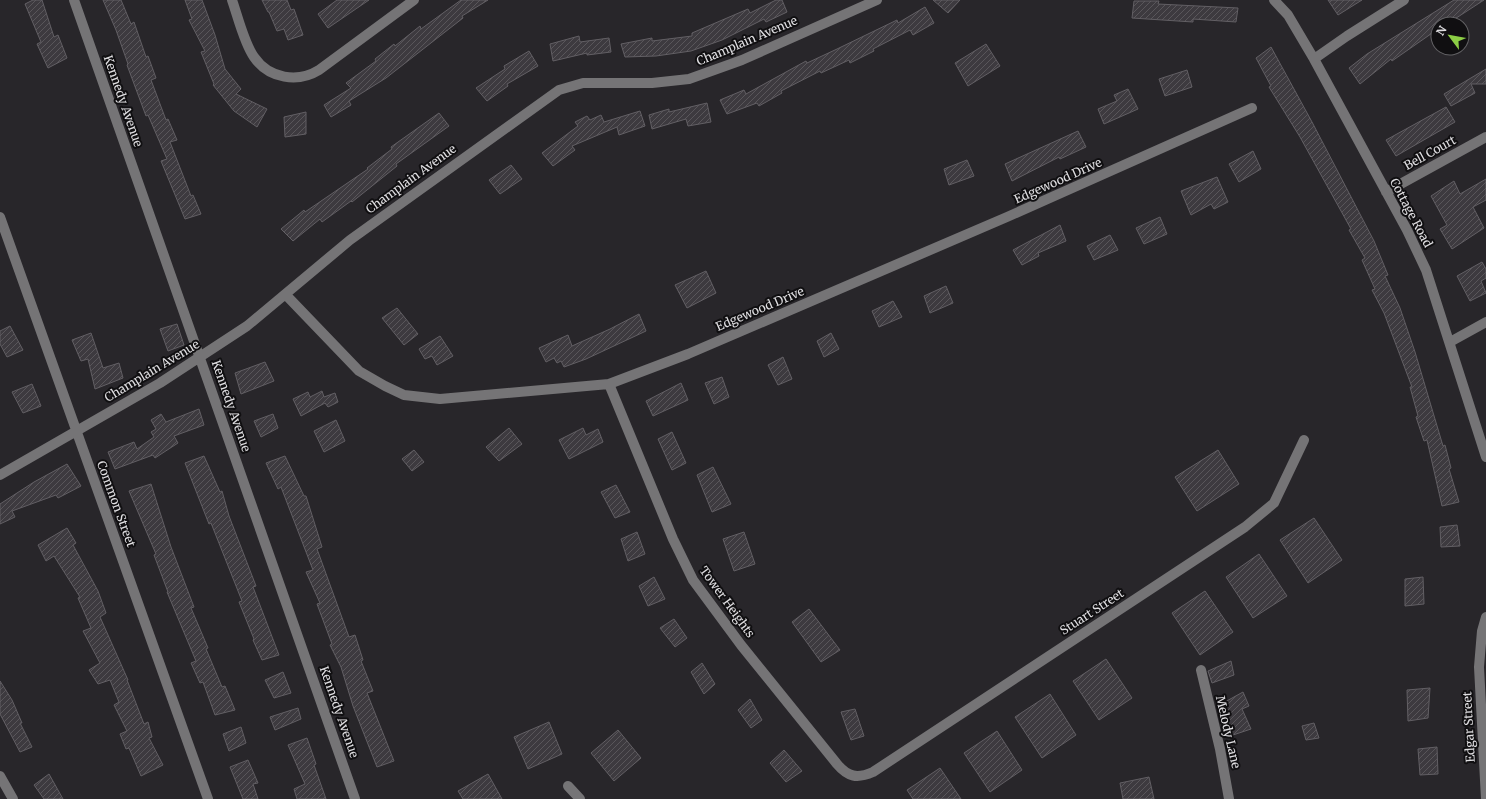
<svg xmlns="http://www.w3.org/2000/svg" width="1486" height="799" font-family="Merriweather,serif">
<defs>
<pattern id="building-hatch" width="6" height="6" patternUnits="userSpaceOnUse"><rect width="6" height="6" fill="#3d3a3f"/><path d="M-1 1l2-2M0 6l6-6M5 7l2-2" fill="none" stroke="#59565a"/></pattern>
</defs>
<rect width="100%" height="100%" fill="#28262a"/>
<path fill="url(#building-hatch)" stroke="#625f64" d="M33,0h9l12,37 4,-2 9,23 -19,10 -11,-24 4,-2 -16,-38z
M103,0h18l10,24 3,-2 12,35 2,-1 8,22 -5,2 15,40 2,-1 9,21 -7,2 21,54 2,-1 8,19 -16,5 -24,-58 6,-2 -19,-44 -2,1 -19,-51 1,-1 -12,-34z
M185,0h17l13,35 10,34 16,20 -5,5 31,15 -10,18 -23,-16 -21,-26 1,-1 -13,-32 4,-1 -16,-31 3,-1z
M262,0h25l4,10 3,-1 9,26 -15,5 -4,-11 -7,2 -8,-19h-1z
M337,0h32l-41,28 -10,-14z
M461,0h27l-26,16 1,2 -77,60 -37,23 2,4 -20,12 -7,-12 27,-17 -5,-5 30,-22 -1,-2 19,-15 1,2 25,-20 1,3z
M776,0h6l5,12 -21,10 -2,-3 -42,21 -31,11 -35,5 -31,1 -4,-13 31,-6v3l40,-5v-3l56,-24 2,4z
M933,0h27l-12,13z
M1328,0h34l-24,15z
M1454,0h30l-37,24h-9v5l-46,32 -1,-2 -31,25 -11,-16 18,-14z
M1134,1h25l-1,3 80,4 -2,14 -43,-3v3l-61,-4z
M925,7l9,16 -21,12 -3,-5 -37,19 1,2 -24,12 -1,-3 -28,13 -1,-2 -39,20 1,2 -23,13 -2,-3 -30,11 -7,-14 24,-10 2,4 60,-33 1,2 30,-14 60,-29 1,3z
M579,36l1,6 29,-4 2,14 -24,3v-2l-34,8 -3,-17z
M986,44l14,22 -32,20 -13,-23z
M1271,47l41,75 62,119 14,34 -3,1 15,32 15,44 28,94 2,-1 6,23 -2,1 10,33 -17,4 -15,-66 -3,1 -8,-24 2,-1 -8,-29h2l-28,-74 -12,-23 3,-1 -13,-29 3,-2 -16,-28 2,-1 -51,-92 -31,-50 2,-1 -15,-28z
M529,51l9,15 -31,18 1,2 -21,15 -11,-13 29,-19 -1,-3z
M1486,69v15h-15l4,9 -24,13 -7,-12z
M1187,70l5,17 -27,9 -6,-17z
M1128,89l10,20 -34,15 -6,-15 19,-8 -3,-6z
M707,103l4,19 -23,4 -2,-7 -34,10 -3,-14 20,-6v3z
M1446,107l9,15 -59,34 -10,-16z
M640,111l5,15 -26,9 -2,-8 -45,19 3,4 -22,16 -11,-13 36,-27 -3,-4 12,-6 3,4 11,-5 3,7z
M306,112v22l-21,3 -1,-20z
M439,113l10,13 -53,38 1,2 -45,36 -1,-1 -29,21 -2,-3 -27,22 -12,-12 23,-19 1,2 63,-43 -1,-1 25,-19 -1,-2z
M1078,131l8,16 -26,12 -1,-2 -47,24 -7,-17z
M1253,151l8,18 -22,13 -10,-18z
M967,160l7,16 -25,9 -5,-16z
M511,165l11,14 -22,15 -11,-14z
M1217,177l11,25 -14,7 -3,-5 -20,11 -10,-24z
M1486,179v21l-13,7 11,21 -32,21 -12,-20 7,-4 -16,-29 23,-15 6,13z
M1160,217l7,17 -23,10 -8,-16z
M1060,225l6,16 -28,12 1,3 -17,9 -9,-15z
M1110,235l8,15 -24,10 -7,-14z
M1482,262l4,7v9l-5,3 5,12 -16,8 -13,-25z
M706,271l10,22 -29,15 -12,-23z
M946,286l7,17 -23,10 -6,-17z
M893,301l9,16 -23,10 -7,-16z
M397,308l21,26 -14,11 -22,-27z
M639,314l7,17 -60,28 -22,8 -3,-6 -4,2 -3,-5 -8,4 -7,-14 29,-13 4,11 38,-17z
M177,324l7,21 -16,6 -8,-22z
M10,326l13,24 -16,7 -7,-13v-13z
M91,333l12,35 16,-5 4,15 -28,11 -7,-30 -7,2 -9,-21z
M831,333l8,16 -15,8 -7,-16z
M440,336l13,20 -16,9 -5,-9 -7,3 -6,-10z
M783,357l9,22 -14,6 -10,-20z
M265,362l9,19 -33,13 -6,-21z
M722,377l7,20 -15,7 -9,-21z
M681,383l7,17 -35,16 -7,-15z
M32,384l9,22 -18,7 -11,-21z
M322,391l2,6 11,-4 3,9 -10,5 -3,-4 -24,13 -8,-17 15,-7 2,5z
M199,409l5,16 -30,11 4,7 -23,15 -2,-3 -38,14 -7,-17 26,-10 3,7 17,-12 -3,-5 5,-3 -5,-9 10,-6 5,8z
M273,414l5,14 -17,9 -7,-16z
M336,420l9,21 -21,11 -10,-21z
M509,428l13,16 -23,17 -13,-14z
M583,428l3,7 12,-6 5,13 -34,17 -10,-19z
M672,432l14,31 -14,7 -14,-31z
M414,450l10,12 -12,9 -10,-12z
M1218,450l21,34 -42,27 -22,-34z
M204,456l16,36 2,-1 7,25 27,70 -3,1 26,68 -17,5 -9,-20 1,-1 -15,-37 3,-1 -31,-78 -2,1 -24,-61z
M285,456l19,40h2l16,51 -5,2 32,88 6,-2 8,25 -2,1 12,30 -6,2 27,68 -17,6 -24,-61 -12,-39 -11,-22 2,-1 -15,-40 3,-1 -14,-31 7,-2 -32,-83 -3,2 -12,-26z
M67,464l14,22 -23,12 -2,-3 -44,16 3,6 -15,7v-20l34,-22z
M713,467l18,37 -19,8 -15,-37z
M151,484l20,63 23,60 -3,1 17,40 -2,1 16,38 3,-1 10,24 -20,5 -12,-33 -3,1 -9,-20 5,-2 -29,-69h1l-14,-37 2,-1 -27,-63z
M616,485l14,27 -15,6 -14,-26z
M1314,518l28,42 -34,23 -28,-43z
M1457,525l3,21 -19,1 -1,-20z
M67,528l9,15 -3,2 25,46 8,22 -6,4 28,63h-1l17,44 4,-2 4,15 -3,1 14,27 -22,11 -12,-28 -3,1 -6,-15 7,-3 -13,-26 5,-3 -9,-22 -12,4 -9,-14 11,-7 -17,-32 8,-3 -13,-30 2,-1 -26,-41 -8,5 -8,-16z
M637,532l8,22 -17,7 -7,-22z
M744,532l11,32 -21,7 -11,-32z
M1259,554l28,42 -34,22 -27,-41z
M654,577l11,22 -17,7 -9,-20z
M1423,577l1,27 -19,2v-27z
M1205,591l28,41 -33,23 -28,-42z
M809,609l31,41 -19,12 -29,-40z
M674,619l13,19 -12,9 -15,-19z
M1106,659l26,39 -33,22 -26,-39z
M1231,661l3,14 -22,8 -4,-12z
M702,663l13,21 -11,10 -13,-22z
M283,672l8,21 -17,5 -9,-18z
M0,681l12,19 10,23h-2l12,24 -12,5 -20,-38z
M1430,688l-2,30 -20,3 -1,-31z
M1243,692l6,14 -7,3 9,20 -18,6 -10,-32z
M1050,694l26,41 -34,23 -27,-41z
M750,699l12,21 -11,8 -13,-18z
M298,708l3,11 -26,11 -5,-13z
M855,709l9,27 -13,4 -10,-28z
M549,722l13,32 -34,15 -14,-32z
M1314,723l5,15 -13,2 -4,-14z
M241,727l5,16 -17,8 -6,-17z
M618,730l23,28 -27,23 -23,-28z
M997,731l25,39 -32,22 -26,-39z
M307,738l9,26 -2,1 12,34h-29l-3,-10 11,-5 -17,-39z
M1437,747l1,27 -18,1 -2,-26z
M784,750l18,21 -16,11 -16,-19z
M248,760l10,23 -5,1 5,15h-15l-13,-32z
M940,768l21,31h-48l-6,-9z
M49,774l14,25h-19l-10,-14z
M488,774l14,25h-39l-5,-8z
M1149,777l5,22h-31l-3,-16z"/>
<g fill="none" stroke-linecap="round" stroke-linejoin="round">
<path stroke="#757476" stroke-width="10" d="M74,0l281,799
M232,0c6,17 12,43 22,57 15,22 44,26 65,13l95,-70
M1274,0l14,15 26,44 93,171 19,40 60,187
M1314,59l33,-23 57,-36
M1386,192l100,-55
M0,217l208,582
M286,295l73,76 26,15 19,9 36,4 169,-15 79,-30 319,-137 245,-109
M1450,342l36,-20
M609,384l64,155 20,41 48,65 96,119c11,13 20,15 36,8l372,-245 29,-24 30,-63
M0,475l160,-92 87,-57 103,-86 209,-150 24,-7h69l37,-4 53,-19 135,-60
M1201,670l19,79 9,50
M0,776l13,23
M568,786l12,13
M1486,799l-7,-132 3,-36 4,-14"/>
</g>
<g text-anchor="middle" stroke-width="4" stroke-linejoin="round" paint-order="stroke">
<g font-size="12" fill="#e0dfe2" stroke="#100f11">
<text transform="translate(747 41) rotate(-23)" y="4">Champlain Avenue</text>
<text transform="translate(123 101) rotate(71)" y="4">Kennedy Avenue</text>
<text transform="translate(1430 153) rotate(-29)" y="4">Bell Court</text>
<text transform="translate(411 179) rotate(-36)" y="4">Champlain Avenue</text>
<text transform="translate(1058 181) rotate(-24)" y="4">Edgewood Drive</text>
<text transform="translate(1411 213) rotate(62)" y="4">Cottage Road</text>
<text transform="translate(760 309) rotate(-23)" y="4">Edgewood Drive</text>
<text transform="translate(152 371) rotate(-31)" y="4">Champlain Avenue</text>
<text transform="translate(231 406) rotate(71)" y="4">Kennedy Avenue</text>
<text transform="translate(116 504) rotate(70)" y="4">Common Street</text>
<text transform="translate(727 602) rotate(54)" y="4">Tower Heights</text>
<text transform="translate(1092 612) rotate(-33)" y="4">Stuart Street</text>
<text transform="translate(339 712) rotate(71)" y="4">Kennedy Avenue</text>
<text transform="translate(1469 727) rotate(-93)" y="4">Edgar Street</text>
<text transform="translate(1228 732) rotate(77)" y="4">Melody Lane</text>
</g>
</g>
<g transform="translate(1450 36) rotate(302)"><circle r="19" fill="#100f11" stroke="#636265"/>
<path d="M0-3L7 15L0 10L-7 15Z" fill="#8cce45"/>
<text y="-6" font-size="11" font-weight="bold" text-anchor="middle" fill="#e0dfe2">N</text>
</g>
</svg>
